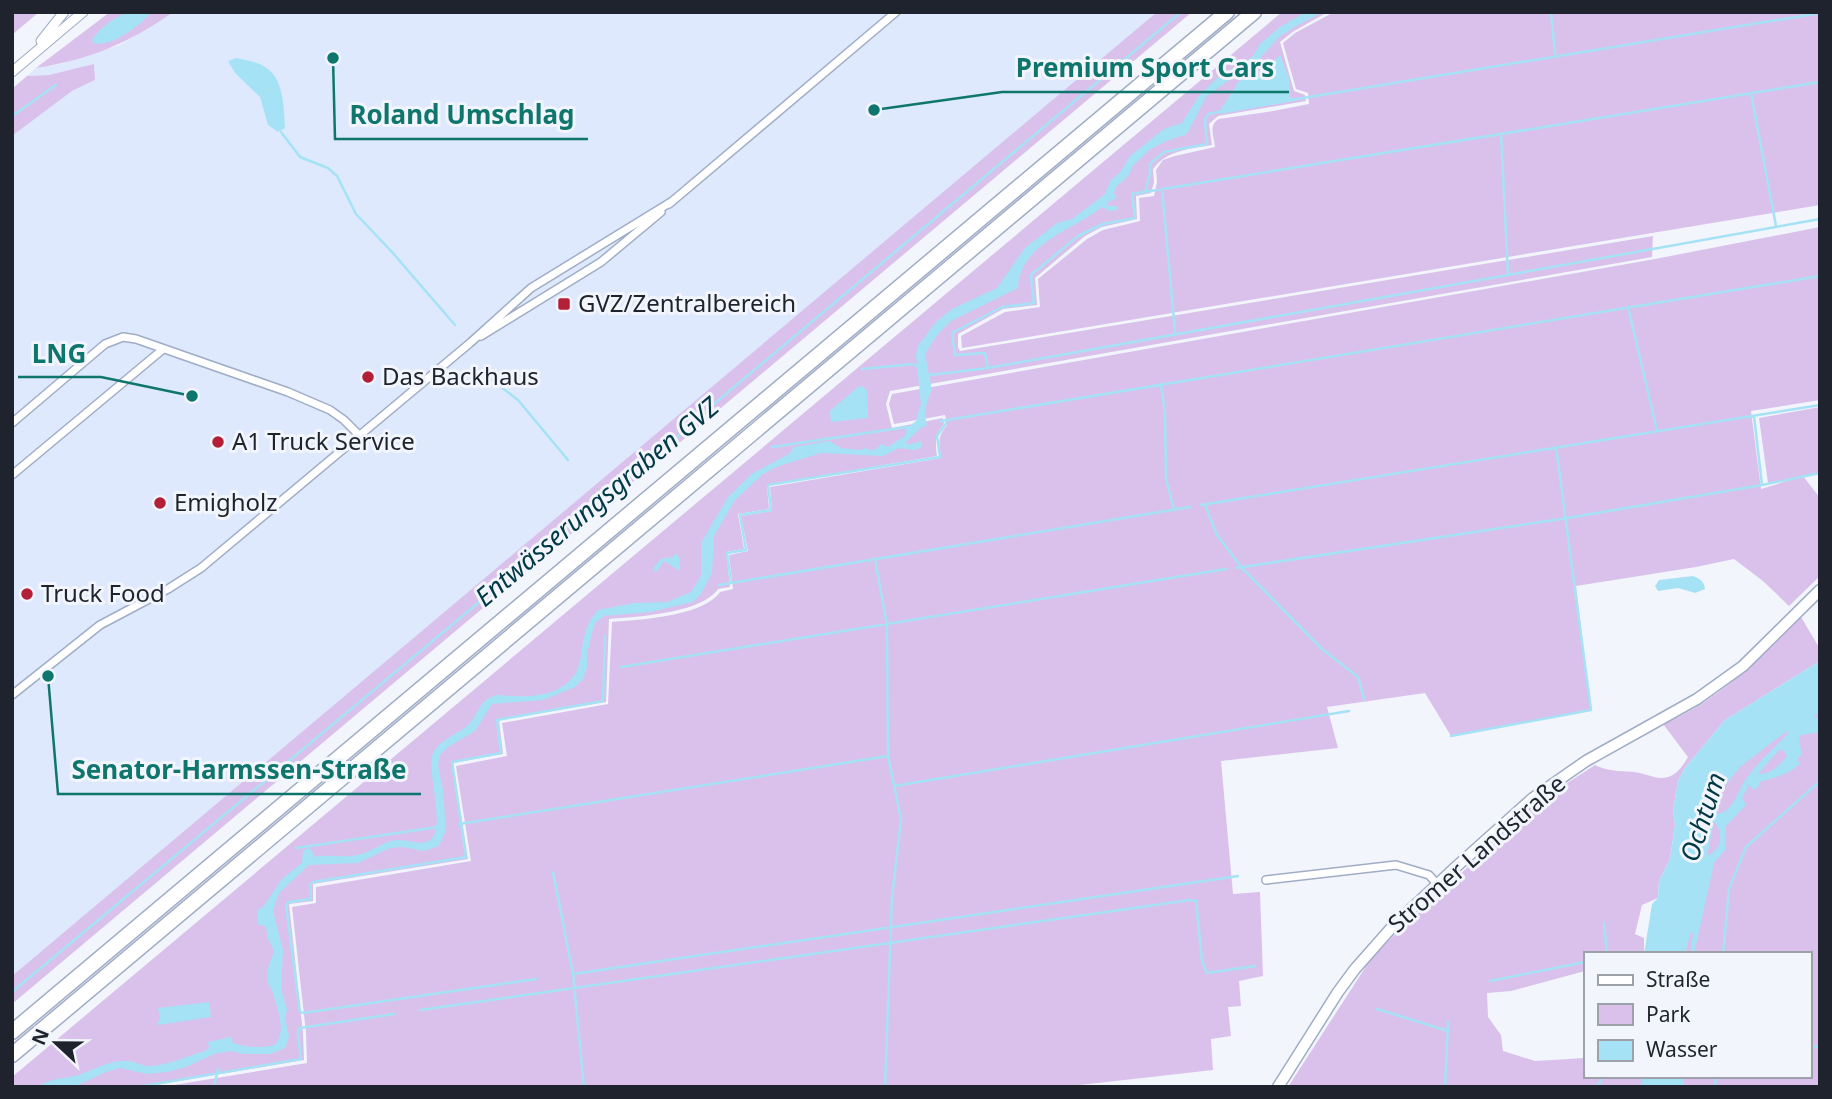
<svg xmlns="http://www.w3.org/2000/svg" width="1832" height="1099" font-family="'Noto Sans',sans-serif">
<rect width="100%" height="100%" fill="#f2f5fb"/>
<path fill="#dee9fe" d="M173,12h985l-1146,964v-840l60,-45 23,-11 -1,-15 -45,10 -22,1 9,-8 24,-4 60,-19z"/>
<path fill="#d9c1ec" d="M12,12h27l-27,23z
M110,12h63c-43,31 -85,48 -137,56z
M1157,12h35l-1180,992v-28z
M1282,12h46l-34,19 -14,11 14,49 11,4 1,6 -88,15 -9,8 3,21c-22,4 -45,5 -59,24l1,13 -3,11 -15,3 1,23 -35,8 -17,9 -50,42 2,27 -34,4 -45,25v13l2,4 693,-115 -1,21 -762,134 -4,13 6,24 51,-10 1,6c-9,11 -9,18 -7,32l-170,29 2,24 -31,5 6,35 -18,3 4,35 -12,2c-16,24 -81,28 -109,30l-3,83 -107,18 4,34 -50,9 15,96 -155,25v17l-24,3 14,129 1,27 -160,27h-132v-10z
M1334,12h486v193l-858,143 -1,-12 44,-24 35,-5 -2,-28 49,-40 16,-9 37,-9 -1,-23 15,-2 3,-14 -1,-12 7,-10 12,-4 40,-9c-1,-11 -7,-22 4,-28l54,-8 36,-7 -1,-11 -12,-4 -13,-46 12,-10z
M94,64l1,16 -23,11 -60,45v-47l15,-13 22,-1z
M1820,227v173l-69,11 10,78 39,-12 -32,6 -9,-65 61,-11v66l-17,3 17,22v78l-31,30 -26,-25 -29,-22 -38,8 -120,19 15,124 -140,26 -26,-43 -98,14 11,41 -117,13 12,133 27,-2 3,84 -24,5 2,25 -13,1 3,29 -20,3 2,31 -151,17h-900l145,-24 -1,-30 -14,-126 24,-4v-16l155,-26 -15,-95 51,-10 -5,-33 106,-19 4,-82c27,-2 92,-6 108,-30l13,-3 -4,-34 19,-4 -7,-35 31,-5 -2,-24 171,-29c-2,-15 -4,-21 6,-33l-2,-10 -51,9 -5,-20 3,-10 763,-135z
M1801,617l19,32v12l-95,59 -40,48 -7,13 -5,30 2,14 -5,34 -11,22 -1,17 -16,7 -7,29 9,4v16h-59v17l-74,20 -24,2 1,24 13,18 2,16 32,10 50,-3v18h57v11h-354l86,-133 164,-152 57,-37c17,8 27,5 45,8 9,2 18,7 28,4 10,-3 15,-12 20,-20l-25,-33c54,-22 97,-66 138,-107z
M1820,676v411h-173l1,-11h161v-122h-149l40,-169z"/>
<path fill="#a5e2f5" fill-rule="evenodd" d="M127,12h25c-12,13 -40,36 -59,31l-1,-3c8,-13 22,-21 35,-28z
M1306,12h17l-27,14 -17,11 -26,29 -24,14 -23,17 -19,37 -21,7 -17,9 -17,17 -3,8 -13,12 -2,6 3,5 -9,4v4h9l1,4 -9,1 -7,-4c-30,24 -82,36 -84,81l-67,33 -14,14 -12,19 7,36c-6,10 -8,25 -5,35l-6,3 -15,14 1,3 15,-4v6l-7,3 -16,-2 -16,8 -62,-3 -45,14 -13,7 -28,26 -21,36 -2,37 -11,21 -8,8 -43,10 -46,4 -8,6 -3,7 -6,25v14l-4,11 -8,8 -32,13 -51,4 -17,27 -27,16 -8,8 -2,11 5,24 3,40 -7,16 -15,5 -21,-4 -13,1 -32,15 -49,2 -30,28 -6,18 10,39 -2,39 6,20 -2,10 4,17 -4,12 -15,6h-27l-12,-3 -17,3 -28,13 -19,5 -20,2 -27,-6 -14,4 -32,15h-36c14,-11 30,-7 46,-14 13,-5 27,-13 42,-12 9,0 17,6 26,5 19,-2 35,-10 53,-15l4,-3 -1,-6 23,-5 2,6c14,5 27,5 42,2 13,-17 1,-37 -3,-55 -11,-13 -2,-25 2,-39l-6,-12 -2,-12 -8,-3 -1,-14 5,-2 20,-29 20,-16 1,-13 7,-2 5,9c14,-3 29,1 43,-2 14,-3 25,-14 39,-15 10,-1 23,6 32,1 19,-11 -4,-72 4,-88 7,-13 22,-18 33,-26 12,-10 12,-26 28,-31 5,-2 11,0 16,0 19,1 41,0 56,-12 25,-19 7,-47 32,-74l36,-7 33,-1 24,-10 10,-16v-33l27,-46 25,-24 36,-19 5,-7 35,-6 12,7 19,2 7,-2c6,6 10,-1 15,-4l6,3 18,-12v-9h4l6,-5 5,-17 -5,-49 2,-9 18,-24 16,-13 45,-21 28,-40 32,-25 15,-4 32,-24 7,-15 10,-9 9,-15 34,-27 18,-6 17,-27 22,-22 23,-11 9,-7 7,-12 20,-17z
M1280,55l9,23 1,20h4v3l-74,13v-3l19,-30 20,-6z
M236,58c10,2 23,4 32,11 16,12 16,41 17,59l-7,4 -10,-7 -8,-28 -25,-24 -7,-12z
M863,386l4,5 1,27 -37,4 -1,-11 28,-24z
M676,553l3,4 1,14 -16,-10 -7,10 -4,1v-4l8,-9 12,-2z
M1693,576c7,3 11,5 12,13l-10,4 -17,-5 -20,3 -3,-5 4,-6z
M1820,661v51l-6,4 2,2 4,-3v17l-19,3 -2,5 3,14 -5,5 3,5c-12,11 -26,14 -41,18v4l-5,4 -5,-5 -7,13 4,7 -20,21 -1,24 -11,13 -20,91h-4l3,-20 -2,-2 -6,22h-41l8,-50 6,-6 1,-17 11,-22 5,-34 -2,-14 5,-30 7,-13 40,-48zM1787,731l1,3c-13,13 -28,26 -39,41 -12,14 -11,31 -30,39l-2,-1 6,-25 17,-21zM1779,750h5l3,6c-8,10 -16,18 -29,18zM1714,821c10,13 9,27 -7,35z
M209,1002l2,15 -54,8 3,-7 -2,-10z
M1642,1076h34v4l3,-4h5v11h-42z"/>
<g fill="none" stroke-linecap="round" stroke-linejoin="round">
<path stroke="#a5e2f5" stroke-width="2.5" d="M1551,12l4,42
M1751,93l25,133
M1291,100l529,-87
M12,116l44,-31
M281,132l19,25 28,11 9,8 19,38 36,38 63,73
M1501,134l7,140
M1162,189l13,143
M1145,192l5,-18v-10l14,-12 43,-8 -2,-24 3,-6 14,-3
M1628,307l29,123
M988,368l-3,-15 -30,2 -3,-22 50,-26 32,-4 -3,-28 47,-39 25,-12 32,-6 -3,-24 688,-112
M862,369l51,-5 6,4
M479,370l39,30 50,60
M930,375l58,-7 832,-149
M1161,384l4,30 1,65 8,30
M1754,416l8,69
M941,421l879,-145
M772,447l135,-20
M1201,505l619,-100
M1205,505l12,30 25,33 80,81 36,28 6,22
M875,559l12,67 1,130 13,63 -9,78 -7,190
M1236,568l331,-50 195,-33 58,-12
M731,583l-4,-30 19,-3 -6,-35 31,-5 -3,-25 172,-28 -3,-21 10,-14
M719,585l471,-78
M621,667l605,-98
M1451,736l140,-26 -35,-263
M894,786l455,-75
M459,824l429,-68
M296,848l142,-21
M553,872l20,102 11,113
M1604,923l3,31
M1723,954l6,-65 17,-42 74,-66
M573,974l665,-98
M536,979l-233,34 -3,-1 -14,-107 3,-3 22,-3 -1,-15 4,-2 152,-25 -14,-95 49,-9 -4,-33 106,-19 2,-65
M1490,981l95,-19
M12,992l538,-449c9,-14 20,-16 33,-26 44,-33 85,-72 126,-109l472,-396
M1377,1009l71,22
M420,1010l770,-110 6,1 6,60 5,12 48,-7
M1809,1045l11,3
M137,1087l164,-28 -3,-25 2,-6 94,-14
M214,1087l4,-18
M1445,1087l3,-65
M1598,1087l4,-11
M1715,1087l1,-11"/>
<g stroke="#a0adc7" stroke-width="10">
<path id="minor" d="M669,204l227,-192
M481,336l120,-74 60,-50
M12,423l93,-79 18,-7 13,2 152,53 42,18 14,10 15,15
M12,475l150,-125
M12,695l88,-70 68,-36 33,-21 269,-225 61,-55 140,-86
M1266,880l130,-15 33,10 9,10"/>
</g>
<g stroke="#a0adc7" stroke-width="11">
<path id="tertiary" d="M41,41l23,-29
M12,72l71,-60"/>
</g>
<g stroke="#a0adc7" stroke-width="13">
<path id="secondary" d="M1278,1087l60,-95 17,-23 38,-43 64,-60 76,-68 53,-37 111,-62 46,-33 77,-76"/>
</g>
<g stroke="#a0adc7" stroke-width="17">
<path id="motorway" d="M12,1032l1215,-1020
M12,1055l1242,-1043"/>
</g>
<use href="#minor" stroke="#fff" stroke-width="7"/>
<use href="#tertiary" stroke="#fff" stroke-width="9"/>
<use href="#secondary" stroke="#fff" stroke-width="10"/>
<use href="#motorway" stroke="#fff" stroke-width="14"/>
</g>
<g fill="#b21f37" stroke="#f2f5fb" stroke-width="2.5">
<rect x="557" y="297" width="14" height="14" rx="3.5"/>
<circle cx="368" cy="377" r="7"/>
<circle cx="218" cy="442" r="7"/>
<circle cx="160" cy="503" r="7"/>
<circle cx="27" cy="594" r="7"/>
</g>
<g text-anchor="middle" stroke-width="6" stroke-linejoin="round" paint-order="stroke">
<g font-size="24" fill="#1e232d" stroke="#f2f5fb" text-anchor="start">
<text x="578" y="312">GVZ/Zentralbereich</text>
<text x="382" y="385">Das Backhaus</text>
<text x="232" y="450">A1 Truck Service</text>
<text x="174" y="511">Emigholz</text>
<text x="41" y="602">Truck Food</text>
</g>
<g font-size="24" fill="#1e232d" stroke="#f2f5fb">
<text transform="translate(1477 854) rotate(-41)" y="8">Stromer Landstraße</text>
</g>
<g font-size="26" font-style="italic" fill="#003845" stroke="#f2f5fb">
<text transform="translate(597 502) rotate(-40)" y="9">Entwässerungsgraben GVZ</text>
<text transform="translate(1703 817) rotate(-72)" y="9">Ochtum</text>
</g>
</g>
<path fill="none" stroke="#0f766e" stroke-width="2.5" d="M874 110L1002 92H1289M333 58L335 139H588M192 396L101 377H18M48 676L58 794H421"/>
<g fill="#0f766e" stroke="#f2f5fb" stroke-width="2.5">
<circle cx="874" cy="110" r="7"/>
<circle cx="333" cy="58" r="7"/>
<circle cx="192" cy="396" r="7"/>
<circle cx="48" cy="676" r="7"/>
</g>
<g font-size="26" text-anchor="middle" font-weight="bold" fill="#0f766e" stroke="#f2f5fb" stroke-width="6" stroke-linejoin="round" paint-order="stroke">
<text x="1145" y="77">Premium Sport Cars</text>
<text x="462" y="124">Roland Umschlag</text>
<text x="59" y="363">LNG</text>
<text x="239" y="779">Senator-Harmssen-Straße</text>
</g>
<rect width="1832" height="1099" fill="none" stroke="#1e232d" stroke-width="28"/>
<rect x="1584" y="952" width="228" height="126" fill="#f2f5fb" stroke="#9da1a9" stroke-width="2"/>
<rect x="1598" y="975" width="35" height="10" fill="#ffffff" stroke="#9da1a9" stroke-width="2"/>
<text x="1646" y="987" font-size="21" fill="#1e232d">Straße</text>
<rect x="1598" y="1004" width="35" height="21" fill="#d9c1ec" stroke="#9da1a9" stroke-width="2"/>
<text x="1646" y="1022" font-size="21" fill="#1e232d">Park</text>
<rect x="1598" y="1040" width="35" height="21" fill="#a5e2f5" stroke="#9da1a9" stroke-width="2"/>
<text x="1646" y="1057" font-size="21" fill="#1e232d">Wasser</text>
<g transform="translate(56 1043) rotate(292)" stroke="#f2f5fb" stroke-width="5" paint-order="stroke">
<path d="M0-5L12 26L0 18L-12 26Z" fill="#1e232d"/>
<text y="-10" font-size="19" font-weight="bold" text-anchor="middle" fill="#1e232d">N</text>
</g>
</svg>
